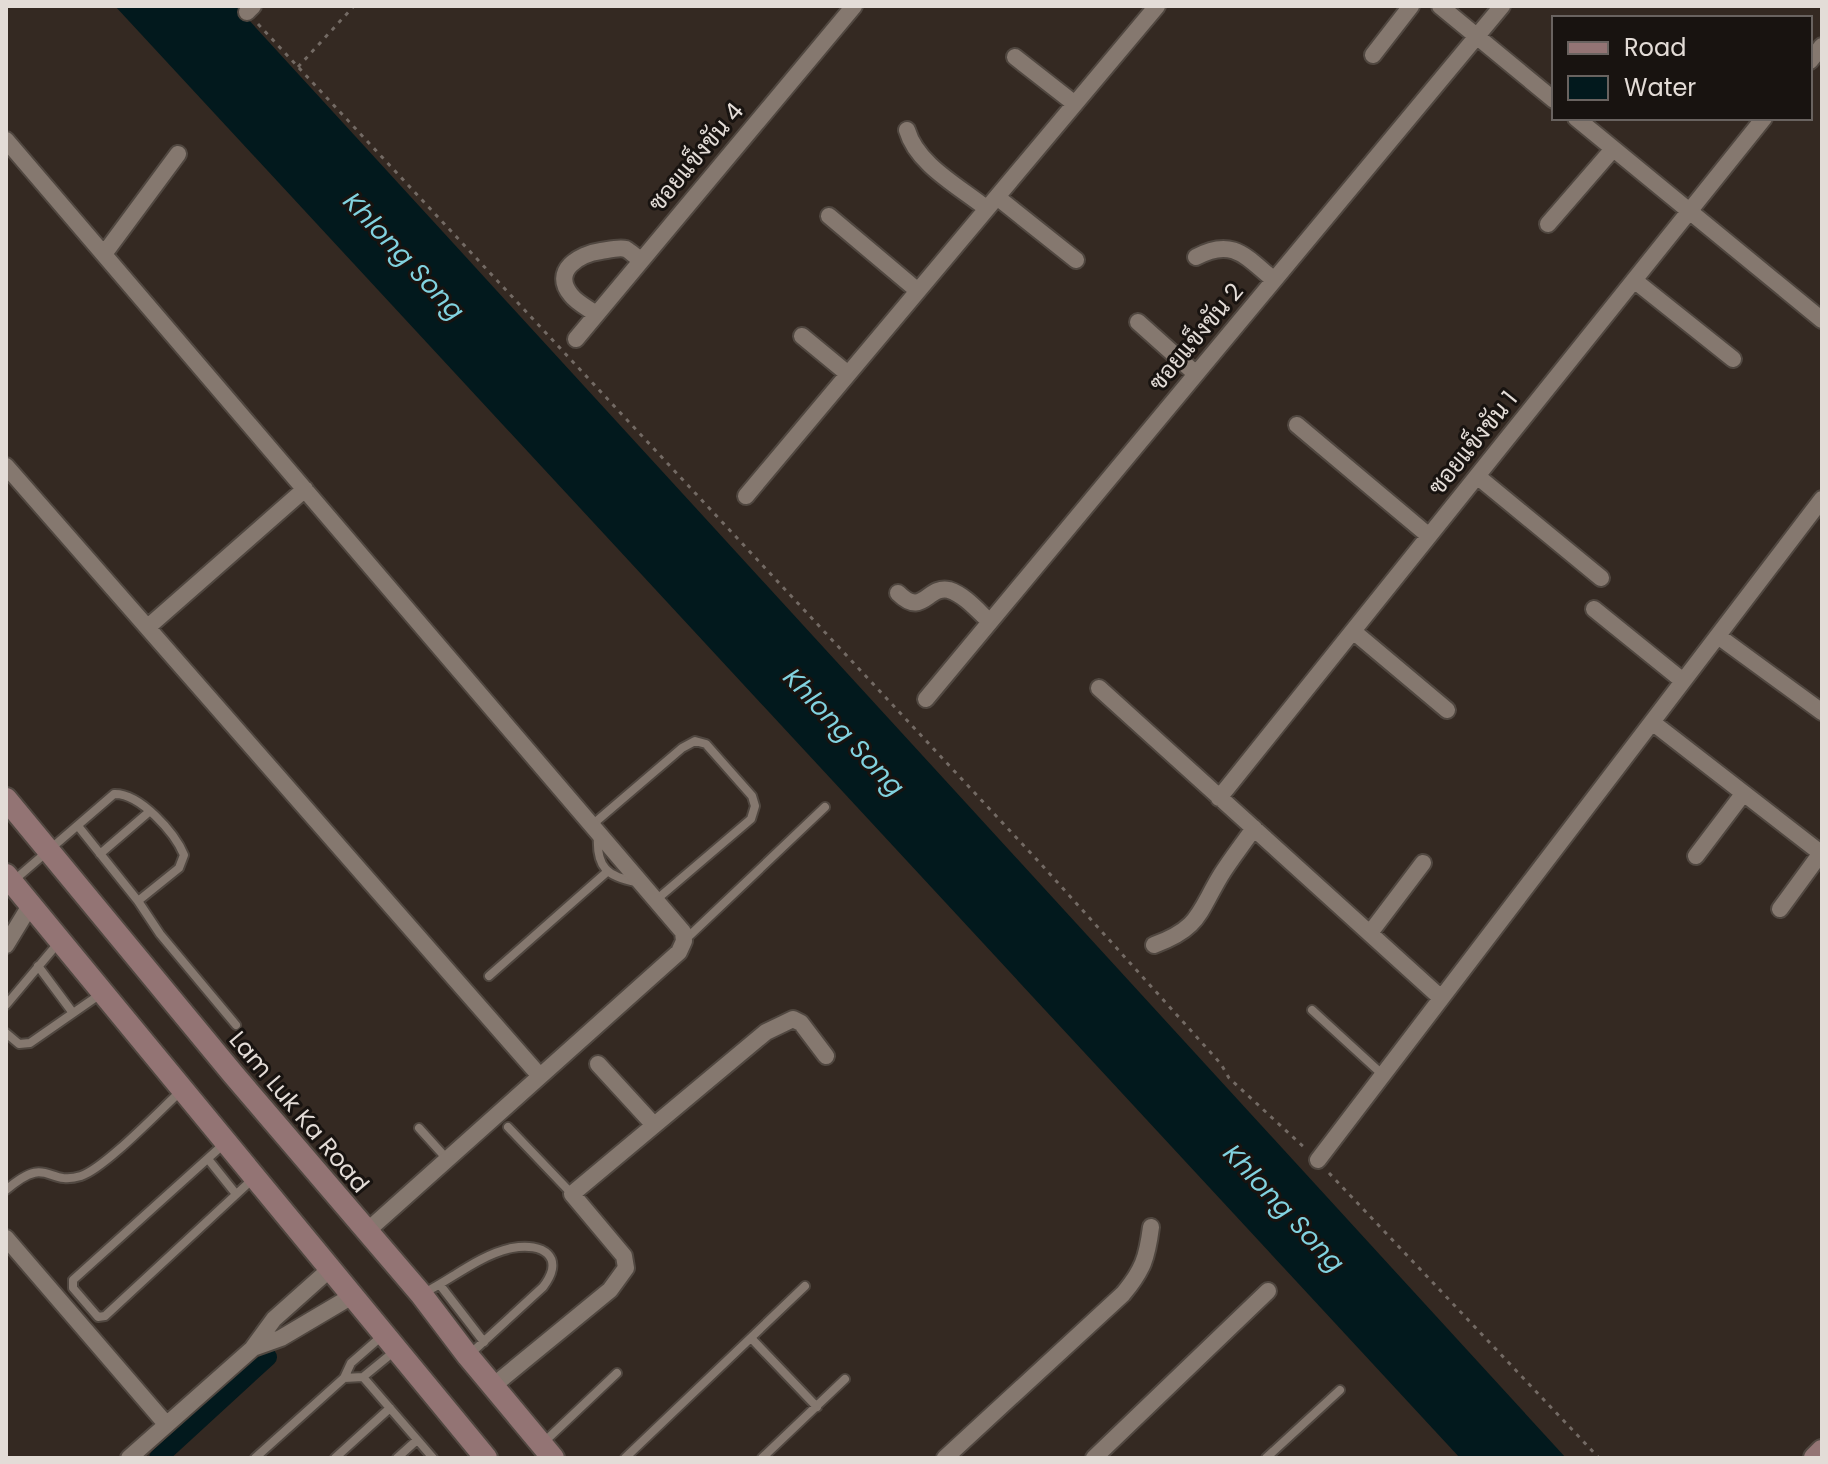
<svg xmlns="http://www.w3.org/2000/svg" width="1828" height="1464" font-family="Poppins,Sarabun,sans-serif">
<rect width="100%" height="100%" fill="#342922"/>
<path fill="#02191d" d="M115,6h121l1330,1452h-106z"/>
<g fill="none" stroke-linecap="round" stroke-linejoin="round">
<path stroke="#02191d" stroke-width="18" d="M158,1458l110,-101"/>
<g stroke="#504740" stroke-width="12">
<path id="service" d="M592,825l90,-77 13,-7 11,3 46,52 3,10 -4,13 -95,81
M598,836c-2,31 9,41 39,46
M100,854l50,-43
M12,882l102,-88c26,-1 61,39 70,61l-5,13 -41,33 -60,-75
M138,901l22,33 76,91
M686,939l139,-132
M38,966l35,47
M489,976l119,-105
M6,1005l53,-63
M1312,1010l71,65
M6,1033l13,11 11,-1 72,-50
M508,1127l64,67
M419,1128l28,31
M225,1143l-152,137v8l25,29 7,-1 149,-138
M208,1159l28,35
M6,1190c43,-37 40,-3 75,-14 24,-8 79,-66 101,-86
M440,1285l44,57
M422,1294c29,-14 57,-39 90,-46 31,-6 54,9 31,39l-74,68
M751,1338l66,69
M363,1377l70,81
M344,1378l19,-1 33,-27
M542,1444l75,-71
M255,1458l89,-80 7,-15 32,-28
M335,1458l55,-50
M397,1458l20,-18
M625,1458l180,-172
M762,1458l83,-79
M1266,1458l74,-68"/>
</g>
<g stroke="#504740" stroke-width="20">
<path id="minor" d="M1440,6l114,94
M247,12l6,-6
M1373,55l38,-49
M1015,57l60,47
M1810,61l12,-15
M1576,118l246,202
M907,130c10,35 53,57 80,79
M6,140l677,792 1,9 -5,11 -313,280
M997,197l79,63
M829,216l89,75
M1548,224l65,-75
M104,254l74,-100
M1196,257c37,-20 50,0 78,23
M1634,280l99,79
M596,314c-8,-6 -19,-11 -25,-19 -20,-24 8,-41 30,-44 7,-1 18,-4 25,-2 5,3 10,8 15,11
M1138,322l58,52
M802,336l46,38
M576,339l278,-333
M1297,425l132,111
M6,466l533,609
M1477,476l124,102
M746,496l411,-490
M898,593c25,25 29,-8 51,-3 16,5 29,21 41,32
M1594,609l89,72
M148,627l157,-138
M1353,631l94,79
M1718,636l104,76
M1099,688l342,310
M926,699l576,-693
M1652,722l170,132
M1219,798l545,-680
M1696,856l47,-62
M1780,909l41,-56
M1370,933l53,-70
M6,945l25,-41
M1154,945c46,-17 44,-32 67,-70 10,-16 22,-31 33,-47
M598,1064l55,60
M1318,1160l504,-661
M6,1238l160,186
M253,1348l28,-10 71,-42
M493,1386l117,-96 16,-22 -2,-12 -52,-62 194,-162 27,-13 8,4 25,33
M129,1458l123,-109 22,-30 56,-50
M945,1458l178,-164c20,-24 24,-36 28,-67
M1094,1458l174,-167"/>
</g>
<g stroke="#504740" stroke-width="26">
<path id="secondary" d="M6,799l227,275 188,220 47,62 85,102
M6,875l480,583
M1815,1458l7,-7"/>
</g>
<path stroke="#736a64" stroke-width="3" stroke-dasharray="4 6" stroke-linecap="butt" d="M258,24l782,839 181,201 8,14 78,72
M298,67l56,-61
M1329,1173l270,285"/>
<use href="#service" stroke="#85786f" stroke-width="8"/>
<use href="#minor" stroke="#85786f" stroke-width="16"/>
<use href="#secondary" stroke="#937474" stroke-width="22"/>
</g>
<g text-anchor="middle" stroke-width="6" stroke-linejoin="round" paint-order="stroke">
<g font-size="24" fill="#e3dcd7" stroke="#181310">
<text transform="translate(696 157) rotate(-50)" y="8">ซอยแข็งขัน 4</text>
<text transform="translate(1196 337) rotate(-50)" y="8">ซอยแข็งขัน 2</text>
<text transform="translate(1473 443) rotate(-51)" y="8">ซอยแข็งขัน 1</text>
<text transform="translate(299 1112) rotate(50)" y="8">Lam Luk Ka Road</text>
</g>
<g font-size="26" font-style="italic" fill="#81d2df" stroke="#181310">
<text transform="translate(404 256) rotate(47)" y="9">Khlong Song</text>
<text transform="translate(844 732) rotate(47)" y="9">Khlong Song</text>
<text transform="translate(1284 1208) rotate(47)" y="9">Khlong Song</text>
</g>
</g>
<rect width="1828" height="1464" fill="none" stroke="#e3dcd7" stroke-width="16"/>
<rect x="1552" y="16" width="260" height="104" fill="#181310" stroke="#696360" stroke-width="2"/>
<rect x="1568" y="42" width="40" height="12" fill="#937474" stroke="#696360" stroke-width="2"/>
<text x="1624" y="56" font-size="24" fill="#e3dcd7">Road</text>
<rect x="1568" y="76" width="40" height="24" fill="#02191d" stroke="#696360" stroke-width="2"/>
<text x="1624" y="96" font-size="24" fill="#e3dcd7">Water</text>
</svg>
